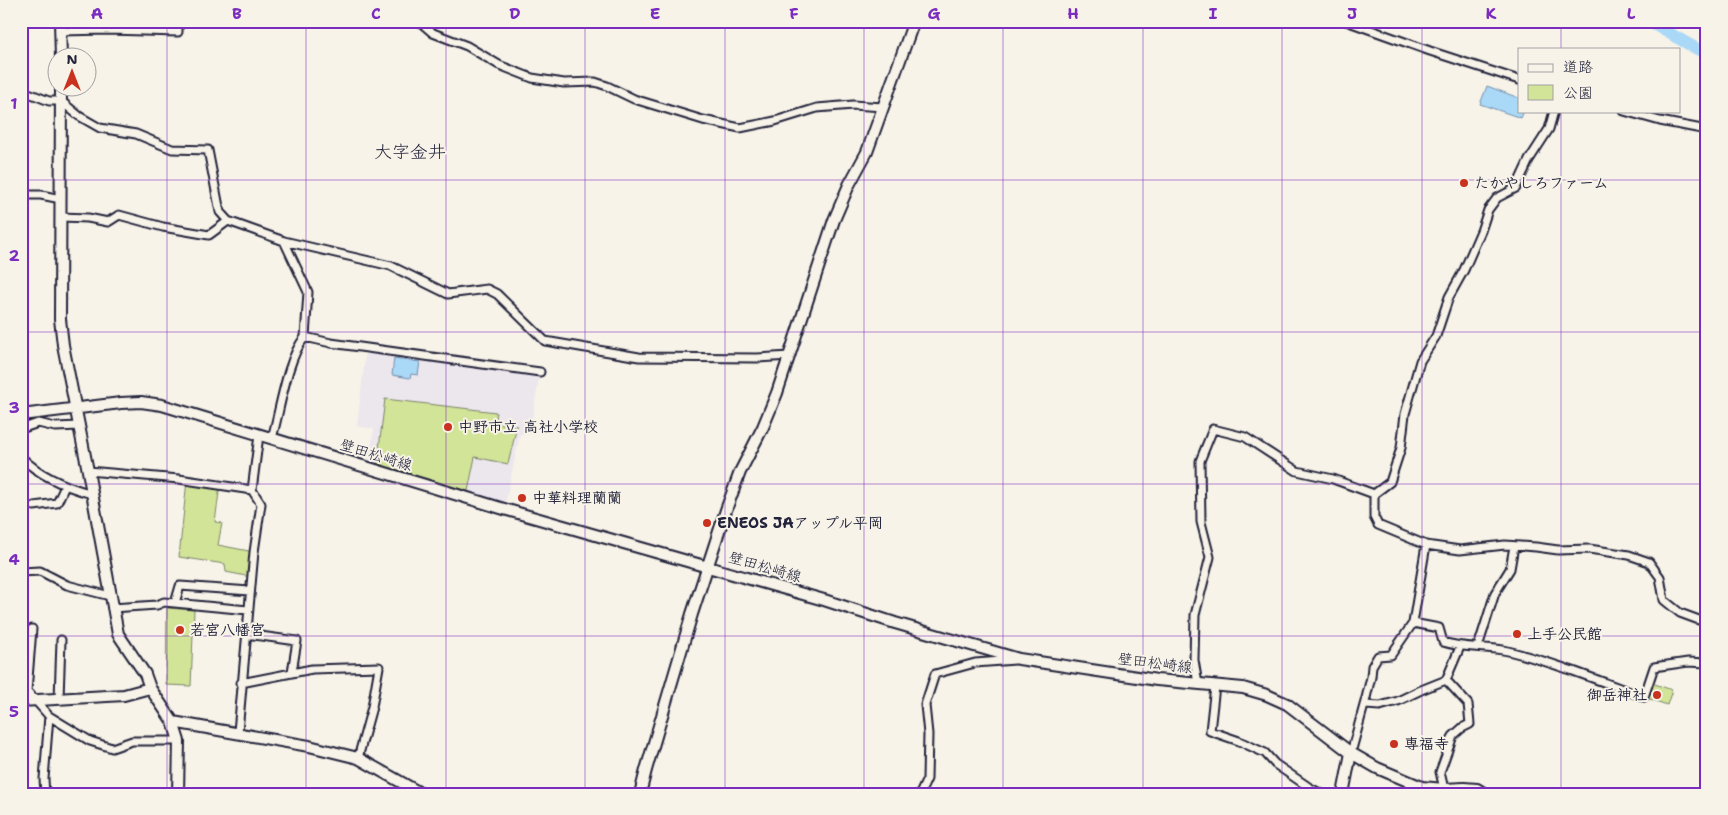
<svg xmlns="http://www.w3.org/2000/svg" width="1728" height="815" font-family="'Shantell Sans','Klee One',sans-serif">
<rect width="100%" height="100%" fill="#f7f3e8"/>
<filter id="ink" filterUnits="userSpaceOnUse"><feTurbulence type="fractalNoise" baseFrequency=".02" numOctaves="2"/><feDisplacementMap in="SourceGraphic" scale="10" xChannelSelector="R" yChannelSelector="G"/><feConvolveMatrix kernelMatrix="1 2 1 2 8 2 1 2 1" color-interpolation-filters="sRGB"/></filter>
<g filter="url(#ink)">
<path fill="#ece6ed" d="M366,348l174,24 -10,60 -10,2 -16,75 -136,-41 6,-39 -17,-3z"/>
<path fill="#d2e498" stroke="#7a836a" d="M385,399l111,13 1,11 20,3 -9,38 -33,-7 -7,34 -91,-27z
M187,480l33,5 -5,37 7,1 -4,22 36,7 -3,25 -25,-5 -1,-8 -46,-7z
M167,608l27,2 -3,76 -25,-1z
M1649,682l23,8 -5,15 -23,-8z"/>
<path fill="#aad8f7" stroke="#748fac" d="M1487,86l32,12v13h5l-3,7 -41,-14z
M394,358l26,4 -2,13 -7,-1 -1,4 -18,-3z"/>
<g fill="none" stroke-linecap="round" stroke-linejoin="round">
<path stroke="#aad8f7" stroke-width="12" d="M1648,21l49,28 10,4"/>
<g stroke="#22223b" stroke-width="11">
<path id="street" d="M419,21l14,12 34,13 32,19 33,13 32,5 31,-1 12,4 27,13 69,21 37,8 35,-7 42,-13 36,-3 30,2
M1346,21l84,30 89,29
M60,31l49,-1 69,2v-11
M21,90l28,11h12l18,15 21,12 36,6 36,15 36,1 12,62 8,9
M1624,111l36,10 47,9
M21,195h20l20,4
M61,217l27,1 20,4 11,-7 44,12 46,8 19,-14 56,20 107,25 57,28 39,-5 10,5 48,47 94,16 118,1 33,-2
M305,337l26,6 209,29
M21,429l17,-6 17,4 25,-1
M272,438c8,-27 15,-80 33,-101l3,-45 -24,-51
M21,457c19,19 45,30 71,37
M88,471l91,8 73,11
M1374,494l16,-12 11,-34 4,-34 15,-53 16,-25 13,-39 15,-27 17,-39 7,-21 9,-12 19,-10 13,-28 20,-31 5,-18
M34,506l23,-3 8,-17
M21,572l19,-1 27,14 43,11
M175,603l5,-17 70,5
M112,608l45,-3 7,-3 84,8
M1413,623l26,5 4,14c22,7 43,4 65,9 45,11 92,30 136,46l10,-30 34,-5 19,1
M246,634l51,7 -5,31
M1478,647l17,-54 15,-24 4,-23
M241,683l71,-14 67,-2 -7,40 -14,51
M21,684l28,32 41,25 22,7 20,-7h47
M1198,684l-4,-24 1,-45 15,-58 -9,-35 -1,-61 13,-32 32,8 52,34 36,8 41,15v23l4,8 48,20 34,5 45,-5 31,2 22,3 31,-1 40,6 20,7 11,15 4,23 16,13 27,10
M1215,686l-5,45 29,10 26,12 10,11 35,24 12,6
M27,691l5,-62
M59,699l2,-59
M1365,705l15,1 18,-5 23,-11 25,-10 14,-33
M238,732l16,-180 7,-48 -9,-14 7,-55
M1351,753l15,-55 5,-21 1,-11 6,-10 13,-1 22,-32 13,-78
M1444,789l-4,-17 13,-36 9,-8 8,-4 -2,-20 -22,-24
M45,794l-1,-15 5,-63
M920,794l7,-15 1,-45 -3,-29 10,-31 40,-11 40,-3"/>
</g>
<g stroke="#22223b" stroke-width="14">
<path id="secondary" d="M60,21l1,37
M61,88l-1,231 3,26 25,126 30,163 27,40 5,14 23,34 6,19 -1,53
M21,415l100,-12 20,-1 21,3 342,104 320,91 71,23 124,36 138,21 86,8 24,7 20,9 64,49 26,15 45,19 22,2 20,-1 13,1 8,5
M21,701l103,-6 26,-7
M173,722l136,24 49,12 64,36
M640,794l6,-24 46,-156 34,-104 14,-38 23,-45 14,-34 57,-173 15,-35 18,-33 47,-131
M1343,794l8,-41"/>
</g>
<use href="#street" stroke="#f7f3e8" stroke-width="7"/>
<use href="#secondary" stroke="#f7f3e8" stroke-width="10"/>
</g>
</g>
<path fill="none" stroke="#7b2cbf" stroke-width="1" stroke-opacity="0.55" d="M167,21v773M306,21v773M446,21v773M585,21v773M725,21v773M864,21v773M1003,21v773M1143,21v773M1282,21v773M1422,21v773M1561,21v28M1561,111v683M21,180h1686M21,332h1686M21,484h1686M21,636h1686"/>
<g fill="#c8321e" stroke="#f7f3e8" stroke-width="2">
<circle cx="1464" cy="183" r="5"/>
<circle cx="448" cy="427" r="5"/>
<circle cx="522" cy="498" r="5"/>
<circle cx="707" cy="523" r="5"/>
<circle cx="180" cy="630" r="5"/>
<circle cx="1517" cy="634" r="5"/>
<circle cx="1657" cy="695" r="5"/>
<circle cx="1394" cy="744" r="5"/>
</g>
<g text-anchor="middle" stroke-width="4" stroke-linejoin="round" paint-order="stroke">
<g font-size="15" font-weight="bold" fill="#22223b" stroke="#f7f3e8" text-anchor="start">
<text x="1474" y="188">たかやしろファーム</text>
<text x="458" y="432">中野市立 高社小学校</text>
<text x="532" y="503">中華料理蘭蘭</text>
<text x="717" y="528">ENEOS JAアップル平岡</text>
<text x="190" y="635">若宮八幡宮</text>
<text x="1527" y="639">上手公民館</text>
<text x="1647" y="700" text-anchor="end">御岳神社</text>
<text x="1404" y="749">専福寺</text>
</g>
<g font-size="15" fill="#22223b" stroke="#f7f3e8">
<text transform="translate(376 455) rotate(17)" y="5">壁田松崎線</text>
<text transform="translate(765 567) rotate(16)" y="5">壁田松崎線</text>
<text transform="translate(1155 663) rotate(7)" y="5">壁田松崎線</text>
</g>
<g font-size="18" fill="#22223b" stroke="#f7f3e8">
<text x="410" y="158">大字金井</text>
</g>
</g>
<rect width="1728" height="815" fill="none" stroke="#f7f3e8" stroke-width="55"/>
<rect x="1518" y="48" width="162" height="65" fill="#f7f3e8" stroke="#a29fa3"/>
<rect x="1528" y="64" width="25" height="8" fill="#f7f3e8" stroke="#a29fa3"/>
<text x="1563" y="72" font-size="15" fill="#22223b">道路</text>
<rect x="1528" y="85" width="25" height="15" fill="#d2e498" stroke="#a29fa3"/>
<text x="1563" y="98" font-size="15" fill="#22223b">公園</text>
<g transform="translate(72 72)"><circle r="24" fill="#f7f3e8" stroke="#a29fa3"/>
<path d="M0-4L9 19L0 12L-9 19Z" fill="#c8321e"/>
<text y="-8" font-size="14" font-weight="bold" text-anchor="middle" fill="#22223b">N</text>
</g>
<rect x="28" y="28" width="1672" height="760" fill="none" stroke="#7b2cbf" stroke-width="2"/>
<g font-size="16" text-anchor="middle" font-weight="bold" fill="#7b2cbf">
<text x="97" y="19">A</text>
<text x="237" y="19">B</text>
<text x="376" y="19">C</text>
<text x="515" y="19">D</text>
<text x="655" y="19">E</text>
<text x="794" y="19">F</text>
<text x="934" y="19">G</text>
<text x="1073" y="19">H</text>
<text x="1213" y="19">I</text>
<text x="1352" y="19">J</text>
<text x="1491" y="19">K</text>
<text x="1631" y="19">L</text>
<text x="14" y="109">1</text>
<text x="14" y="261">2</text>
<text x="14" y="413">3</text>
<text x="14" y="565">4</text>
<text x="14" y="717">5</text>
</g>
</svg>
